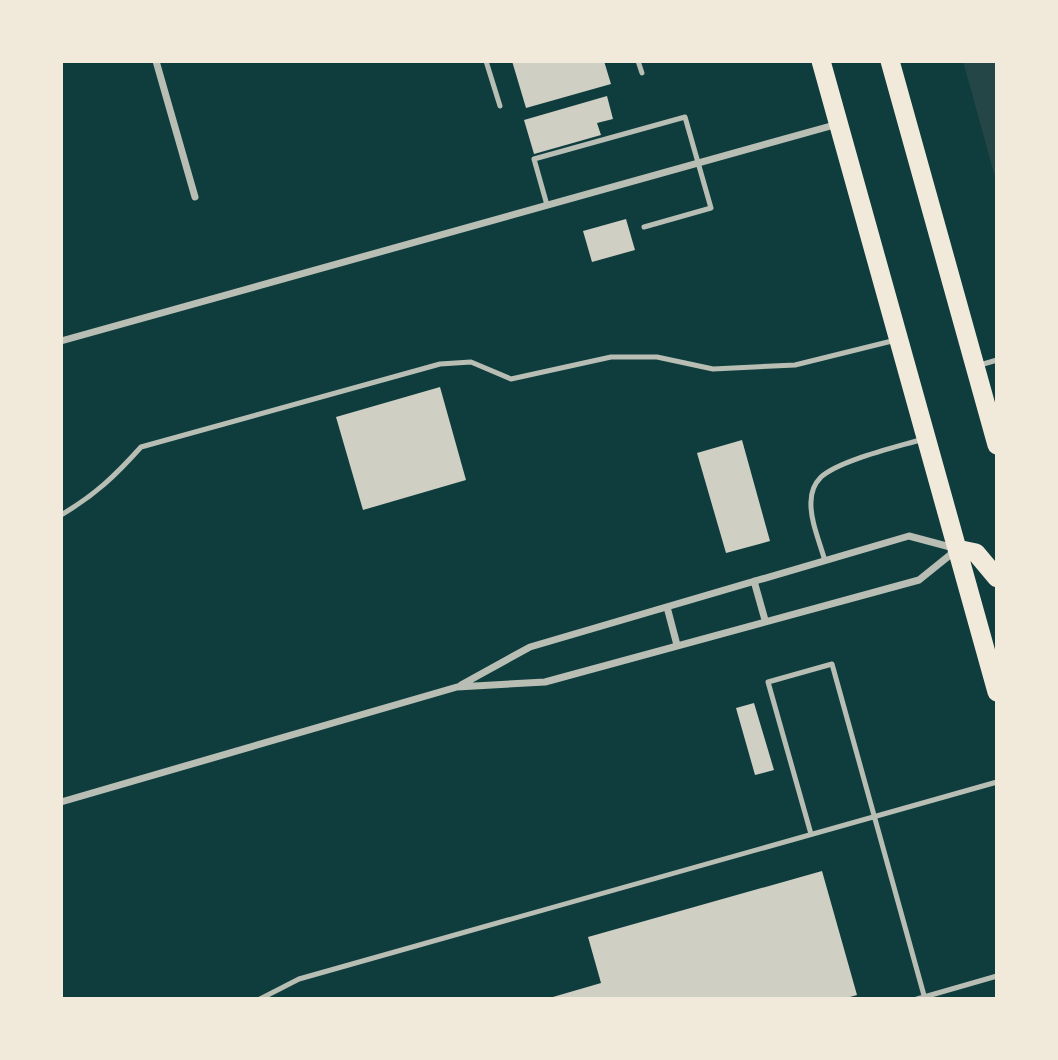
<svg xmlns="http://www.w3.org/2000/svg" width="1058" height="1060" font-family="Poppins,sans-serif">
<rect width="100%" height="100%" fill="#0f3d3e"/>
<path fill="#244646" d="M963,61h34v123z"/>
<path fill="#cfcfc3" d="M512,61h92l7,23 -85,24z
M607,96l6,23 -16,4 4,12 -67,19 -10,-34z
M626,219l9,31 -43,12 -9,-31z
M440,387l26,93 -103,30 -27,-93z
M742,440l28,101 -44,12 -29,-100z
M754,703l20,67 -19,5 -19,-67z
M822,871l35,124 -14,4h-297l55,-16 -13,-46z"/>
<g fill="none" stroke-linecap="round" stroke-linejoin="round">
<path stroke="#b8beb3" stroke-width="5" d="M486,61l14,45
M638,61l4,12
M547,205l-13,-46 151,-42 26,91 -67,19
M980,365l17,-5
M61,515c34,-20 54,-39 80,-68l299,-83 31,-2 40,17 100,-22h46l56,12 82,-4 101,-25
M825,561c-5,-18 -15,-41 -14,-59 0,-10 3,-18 10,-25 19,-17 76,-30 102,-38
M811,834l-43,-152 64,-18 93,335
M260,999l39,-20 698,-197
M917,999l80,-23"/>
<path stroke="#b8beb3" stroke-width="7" d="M156,61l39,136
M61,341l777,-217
M754,581l11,39
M667,607l10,38
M461,685l69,-38 379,-111 45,12
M61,802l396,-115 88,-5 374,-102 36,-29"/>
<path stroke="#f1e9da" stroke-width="19" d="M821,61l176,631
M890,61l107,384
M957,549l19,4 21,25"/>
</g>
<rect width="1058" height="1060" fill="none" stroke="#f1e9da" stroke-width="126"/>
</svg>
